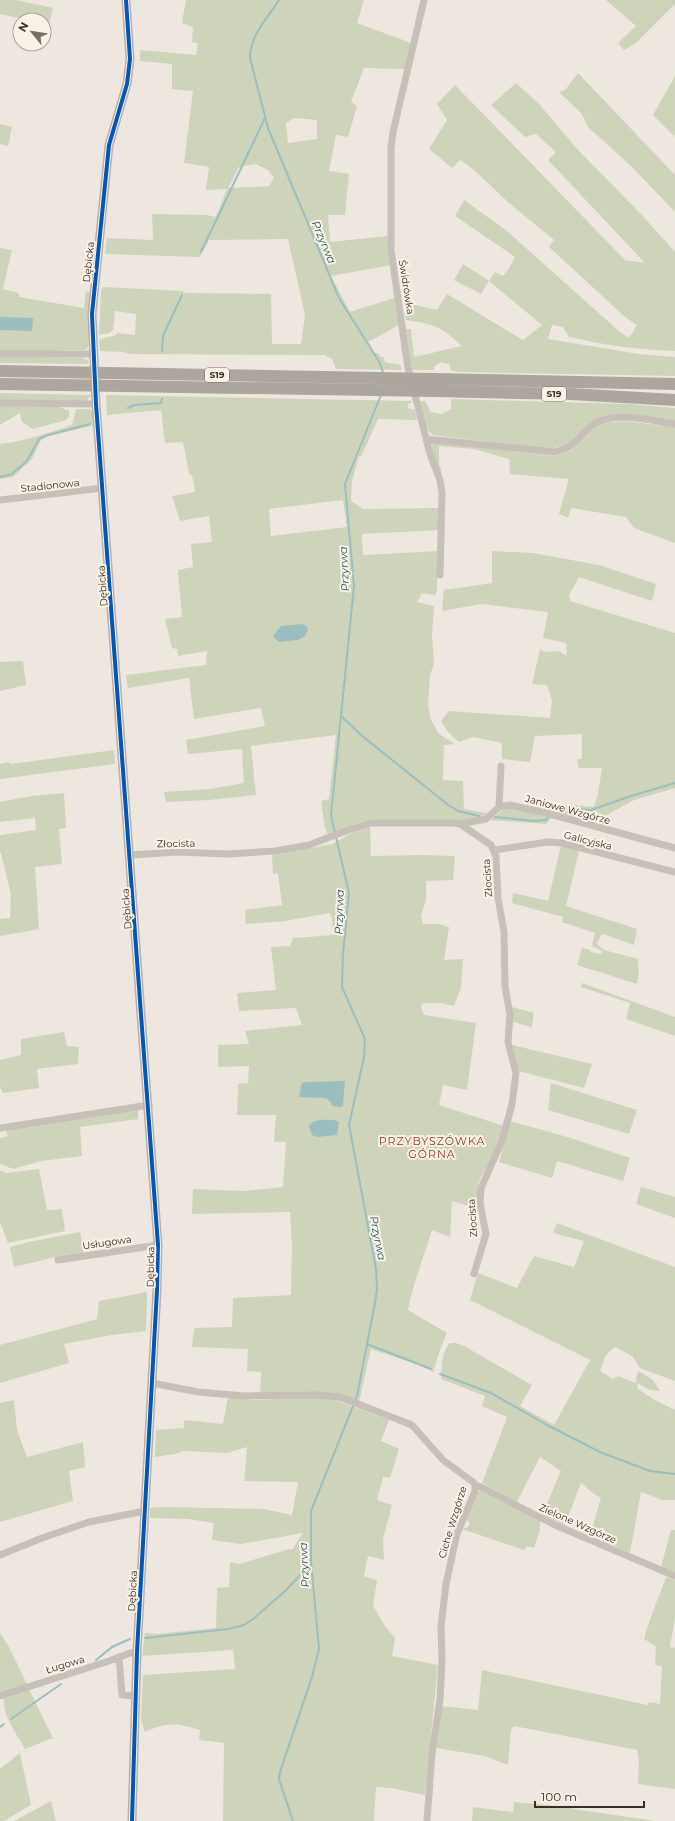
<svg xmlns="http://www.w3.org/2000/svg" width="675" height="1821" font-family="Montserrat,sans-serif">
<rect width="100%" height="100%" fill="#eee7e0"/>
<path fill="#ced4b9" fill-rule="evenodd" d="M0,0h16l37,8 -4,17 -5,-1v-4h-17l-27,-6z
M186,0h178l-7,23 54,20 -6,26 -41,-1 -13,34 6,4 -9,31 -12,-2 -7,36 20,3 -4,41h-17l2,27 57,-6 4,29 -60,11 19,36 47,-15 4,27 -33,18 6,11h4l3,4h3l1,5 15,3 2,5 -66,-1 -4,-10 -8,-4 -194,-1 -6,-2 -24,-1 -1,-11c6,-3 13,-2 19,-7l17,2 1,-21 -21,-3 -2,19 -4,3 -10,2 2,-44 2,-4 81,4 -1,2 88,1 1,50h29l4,-29 -17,-76 -79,1 -9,17 -95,-3 2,-16 46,2 -1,-26 55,1 9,2 11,-28 -21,1 3,-23 -25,-4 9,-72 -21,-2v-25l-32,-3v-11l56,5 2,-12 -6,-1 1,-15 -11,-4zM294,118l23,2v19l-29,4 -2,-20zM255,164l13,6 6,8 -5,8 -41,2 11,-21z
M606,0h69v4l-39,39 -12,7 -6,-7 18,-17z
M578,73l97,102v37l-44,-46 -43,-39 -7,-14 -22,-21 6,-2z
M675,76v61l-22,-22z
M516,83l23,21 39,46 61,62 36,40v99c-35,-1 -71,-6 -106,-14l-6,-10 -11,-2 -4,14 91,15 36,3v19l-216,-4 -9,-2v-5l-9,-3 -7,5v3h-23l-5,-41h5l3,28 48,-11c-20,-19 -29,-22 -56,-26l-2,-18 33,8 10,-16 76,46 19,-15 -53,-44 -8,13 -27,-14 9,-16 26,17 6,-9 8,4 5,-6 7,-13 -60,-41 9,-16 43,31 113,101 9,6 8,-13 -12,-8 -76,-70 5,-7 -45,-37 -35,-33 -14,-10 -8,8 -23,-19 18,-29 -10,-16 18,-19 170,175 20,3 -97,-103 8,-8 -20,-18 -11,3 -34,-32z
M0,124l12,3 -4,19 -8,-2z
M0,248l12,2 -9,39 16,4v4l65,11 2,-17 3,1v50l-1,5 -3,3h-23l-3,2 -59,-1z
M0,356l83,2 6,3 -1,3 -88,-1z
M0,393l92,2 -6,6 -86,-1z
M106,395l305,6v2l-3,1v4l7,2 2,10 -39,-1 -17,38 -2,-1 -7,25 -1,20 12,8 76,-1v22l-77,4 1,21 75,-4 -1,40 -2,4 -13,-2 -5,9 17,4 -2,29 2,29 -4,11 -2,30 3,15 8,14 16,10 -11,1 -1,35 20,1 1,28 23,4 -8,6 -19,2 -91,-1 -14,4 -26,12 -4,-8 -4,-27 8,-2 7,-64 -85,11 5,49 -47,5 -43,2 -2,-10 46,-3 34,-6 -2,-34 -54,5 -2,-14 79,-14 -4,-18 -67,11 -5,-41 -61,10 -2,-13 80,-10 1,-14 -29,5 -1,-7 -5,-1 -7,-29 17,-2 -4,-47 15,-3 -2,-23 21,-2 -3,-26 -29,5 -8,-25 23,-4 -3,-17 -3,-1 -6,-32 -18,1 -4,-33 -54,5zM343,500l4,27 -76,9 -2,-27z
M451,399l178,5 46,4v13l-68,-6 -16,7 -21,21 -12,4 -12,2 -114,-14 -8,-10 -5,-24h6l6,11 11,2 9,-5z
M0,406l60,1 9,4v5l-3,4 -33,9 -11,-7 -2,-9 -20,12z
M76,409h14l3,4 1,15 -3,-2 -49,12 -10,21 -19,18 -13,2v-35c25,-3 48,-11 72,-19z
M625,421l50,6v116l-41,-15 -8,-11 -55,-9 -3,10 -9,-4 10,-35 -59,-5 -1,-15 -35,-10 -35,-3v17l3,11 -3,-1c-3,-9 -10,-21 -6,-30l5,-1 116,14 17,-6 27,-25 11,-3z
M492,551l41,2 66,12 57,19 -4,17 -73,-24 -10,18 1,6 105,32v155l-41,12 -36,20 -8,2 -42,-11c6,-11 35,-4 46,-4l4,-14 4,-25h-24l-1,-9h5v-25l-47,2 -5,26 -28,-3v-16l-29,-6 -14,5 -11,-10 -7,-11 8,-10 101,7 2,-18 -5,-15 -15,-1 8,-35 5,3 13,-1 9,5 -1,-13 -23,-5 5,-26 -66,-8 -40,7 2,-21 48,-7z
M23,661l3,24 -26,6v-29z
M114,750l1,14 -115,15v-15l8,-2 3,2z
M64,793l2,35 -7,1 3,35 -27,3 4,62 -39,7v-17l10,-1 1,-23 -10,-42h-1v-18l36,-5 -1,-12 -35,4v-20l32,-6z
M505,808h12l35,9 -6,7 -56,-4z
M370,826l1,30 49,-1 35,1 -2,24 -27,1v19l-5,16 2,8h15l11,3 -5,33 19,-1 -2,28 -7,19 -13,-3h-18l-2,4 3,8 52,8 -9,67 -24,-5 -4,20 65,21 -10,27 -16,30v26l-26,-8 -2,36 -18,-7c-8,27 -19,53 -24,80l39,23 -6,14 -8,25 -11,-6 -51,-17 -12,53 -17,-7 -82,-1 1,-22 -14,-1 1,-22 -56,-2 2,-19 38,-1 1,-29 58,-3 1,-50 -2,-33 -98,2 1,-25 51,2 39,-4 3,-45h-12l2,-27h-39l1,-31 10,-1 1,-17 -31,1v-22l31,-1 -4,-13 57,-6 -6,-17 -57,3 -2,-18 39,-3 -5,-43 19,-1 3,-8 40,-3 -1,-16 -2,-6 -45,8 -39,3 -1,-14 37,-5 -4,-32 -5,1 -1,-19 60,-11 27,-15z
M561,845l18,6 -13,55 71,23 -3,16 -31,-11 -2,1 -4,9 7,6 34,9 1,12 -2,13 -60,-19 5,-17 8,2 1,2 10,2 1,-3 -10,-5 3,-13 -33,-11 1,-5 -51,-14 1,-10 35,8z
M582,983l93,34v19l-49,-17 4,-16 -49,-16z
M512,1007l22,6 -2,14 -19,-5z
M64,1032l3,14 12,1 -1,17 -41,5 2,19 -36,5 -3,-6v-27l21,-5v-16z
M512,1045l80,19 -8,24 -65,-17z
M551,1083l86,27 -8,24 -81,-24z
M138,1109v10l-58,8 2,29 -41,5 -28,8 -13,-5v-26l8,-2 -2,-5 2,-3z
M510,1121l61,17 59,20 -7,23 -66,-20 -5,17 -53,-16z
M39,1169l8,41 15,-1 3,22 -57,12 -8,-21v-52l6,3z
M641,1187l34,10v21l-39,-14z
M557,1223l118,44v114l-35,-13 -8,-12 -17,-9 -9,8 -6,16 13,8 5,-3 18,7v-6l3,-6 14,9 7,11 -10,-1 -13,-7 1,6 15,10 22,11v90h-13l-21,-8 -11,61 -40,-18 11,-37 -7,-4 -13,-11 -16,42 -23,-10 19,-44 -21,-14 -23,45 -35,-19 25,-66 -25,-11 3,-10 -44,-17c1,-12 0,-27 9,-36h6l8,3 68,39 -12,21 34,19 36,-65 -120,-60 8,-27 39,15 17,-32 40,11 10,-26 -31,-8z
M80,1232l4,21 -29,4 -41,10 -4,-20 19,-5z
M147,1292l-1,39 -34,4 -48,9 5,19 -69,20v-38l97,-26 2,-18z
M228,1397l24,3 66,-3 16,2 55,21 -8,21 18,8 -9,29 -7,-1 -6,23 15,5 -9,34 1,21 -16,-4 -4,20 13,4 -4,26 12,20 10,12 -3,18 46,9 -13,130 -34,-7 -15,-1 -2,34h-151l1,-78 -25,-3 1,-10c-24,-7 -32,-8 -55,2l-4,-12 2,-45 92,-6 -2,-19 -91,6 3,-23 12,1 59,-6 1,-40 12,-1 1,-25 9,2 50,-15 3,1 11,-17 -62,11 -29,-4 2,-17 -26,-4 -38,-1v-10l11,-1 103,2 28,6 6,-33 -54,-1 3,-34 -20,6 -43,-2 -9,3 -20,3 1,-27 28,-2v-8l39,4z
M14,1400l3,30 10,27 56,-15 2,25 -16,4 4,30 -73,21v-119z
M482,1490l58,31v9l-6,18 -7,-2 -3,4 -62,-21 6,-2 2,-4 -4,-4 12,-27z
M671,1530h4v43l-14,-6z
M666,1577l9,3v38l-5,29 5,1v141l-37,-5 1,-24 -2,-10 -123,-24 -3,4 -3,35 -23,-9 -49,-8 6,-42 36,4 4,-40 166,35 1,-3 11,2 2,-38 -7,-1 1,-19 -12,-7c5,-21 15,-41 22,-62z
M0,1633l8,12 19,39 -27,10z
M29,1689l24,49 -28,11c-8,-15 -23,-34 -21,-51z
M20,1753l11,52 -27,16h-4v-52z
M51,1801l5,20h-42z
M514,1802l53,5 13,3 76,11h-184l1,-14 40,5z"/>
<path fill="#9bbfc0" d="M0,317l33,1 -1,13 -32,-1z
M303,624l4,2 1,3 -3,7 -7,4 -19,2 -6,-6 8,-10z
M345,1081l-2,24 -2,2 -8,-1 -5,-7 -4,-1 -25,-1 2,-12 3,-3z
M335,1120l4,2 -2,13 -20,2 -5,-2 -3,-9c4,-8 18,-6 26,-6z"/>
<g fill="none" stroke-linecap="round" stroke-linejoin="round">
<path stroke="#9bbfc0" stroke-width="2" d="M279,0c-12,19 -29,35 -29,58l18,70 71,170 41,65 3,10
M201,252l64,-134
M162,351l1,-15 19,-41
M128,408l6,-3 27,-2 1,-4
M0,477l12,-3 15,-13 12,-22 9,-4 42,-11
M342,717l19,18 86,69 11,7 21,5
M551,811l5,-3 35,2 37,-13 47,-14
M495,817l39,4 12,-1 2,-4
M335,833l-4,-18 23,-229 -9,-102 36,-89
M367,1344l64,25
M440,1374l51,19 56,32 53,27 50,19 25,3
M145,1638l83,-9 16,-4 8,-5 32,-28 23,-24 4,-6
M96,1660l16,-13 18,-8
M11,1719l50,-35
M0,1727l4,-3
M293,1821l-14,-42 1,-7 32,-95 7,-28 -8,-88v-50l46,-115 18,-93 2,-14 -1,-20 -27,-144 15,-68 1,-18 -23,-52 1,-33 6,-61 -13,-56"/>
<path stroke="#c7c0b9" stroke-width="7" d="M424,0l-31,132 -2,16v102l17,118 22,86 10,26 2,13 -2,82
M0,354h93
M0,403l96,1
M426,439l128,13c24,-5 24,-18 42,-29 19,-12 58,-2 79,1
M0,500l103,-12
M499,807l2,-41
M460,824l26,-5 13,-12 11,-2 36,8 129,35
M495,850l53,-8 14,1 113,29
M130,855l48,-3 50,2 47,-3 34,-6 42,-16 20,-6h83l6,1 31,21 5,11 2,42 6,34 1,54 5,29 -2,27 8,31 -4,31 -10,37 -21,47 -1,15 6,31 -12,40
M0,1128l149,-23
M58,1260l100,-15
M152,1383l46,9 46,4 75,-1 21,2 72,28 31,35 30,22 2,3v6l-18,43 -11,50 -5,42 1,35 -2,38 -8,55 -5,67
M475,1485l6,2 74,38 120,51
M0,1555l42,-17 47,-16 56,-11
M119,1657l3,38 13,1
M0,1696l109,-35 21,-8 7,-1"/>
<path stroke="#b8b0a9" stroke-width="9" d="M126,0l4,59 -3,25 -18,61 -17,169 4,90 62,841 -1,45 -20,362 -5,169"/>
<path stroke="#ada69f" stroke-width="12" d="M434,379l241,5
M433,391l138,3 104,6"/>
<path stroke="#ada69f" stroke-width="12" d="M0,371l434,8
M0,384l433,7"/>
<g stroke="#fbf2e7" stroke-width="6">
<path id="cycleway" d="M126,0l4,59 -3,25 -18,61 -17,169 4,90 62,841 -1,45 -20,362 -5,169"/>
</g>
<use href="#cycleway" stroke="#0057b8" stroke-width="4"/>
</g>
<g text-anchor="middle" stroke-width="4" stroke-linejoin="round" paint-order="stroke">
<g fill="#fbf2e7" stroke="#726861" stroke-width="1">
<rect x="205" y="368" width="24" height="14" rx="3"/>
<rect x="542" y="387" width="24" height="14" rx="3"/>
</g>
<g font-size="9" font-weight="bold" fill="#382d27">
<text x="217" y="378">S19</text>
<text x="554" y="397">S19</text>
</g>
<g font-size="10" fill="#382d27" stroke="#fbf2e7">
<text transform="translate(88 262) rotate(-84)" y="4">Dębicka</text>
<text transform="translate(407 287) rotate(81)" y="4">Świdrówka</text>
<text transform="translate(50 485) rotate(-6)" y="4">Stadionowa</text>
<text transform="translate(102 586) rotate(-94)" y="4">Dębicka</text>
<text transform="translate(568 809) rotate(15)" y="4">Janiowe Wzgórze</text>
<text transform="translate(588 840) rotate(14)" y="4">Galicyjska</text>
<text transform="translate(176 843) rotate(-1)" y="4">Złocista</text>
<text transform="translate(487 878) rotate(-94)" y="4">Złocista</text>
<text transform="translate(126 909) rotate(-94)" y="4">Dębicka</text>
<text transform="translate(472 1218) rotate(-94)" y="4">Złocista</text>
<text transform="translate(107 1242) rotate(-8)" y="4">Usługowa</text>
<text transform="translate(150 1267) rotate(-89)" y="4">Dębicka</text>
<text transform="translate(452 1522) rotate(-73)" y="4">Ciche Wzgórze</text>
<text transform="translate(578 1523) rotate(24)" y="4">Zielone Wzgórze</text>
<text transform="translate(132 1591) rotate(-87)" y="4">Dębicka</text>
<text transform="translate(65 1664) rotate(-17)" y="4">Ługowa</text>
</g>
<g font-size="11" font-style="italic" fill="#19565c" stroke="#fbf2e7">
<text transform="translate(324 242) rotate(67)" y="4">Przyrwa</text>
<text transform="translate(344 569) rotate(-93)" y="4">Przyrwa</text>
<text transform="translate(339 912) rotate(-88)" y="4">Przyrwa</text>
<text transform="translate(378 1238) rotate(79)" y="4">Przyrwa</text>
<text transform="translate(304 1565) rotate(-93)" y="4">Przyrwa</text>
</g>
<g font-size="11" letter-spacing="1" fill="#8d3919" stroke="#fbf2e7">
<text x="432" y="1145">PRZYBYSZÓWKA<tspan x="432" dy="13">GÓRNA</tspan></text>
</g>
</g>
<g transform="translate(32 32) rotate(300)"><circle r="19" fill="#fbf2e7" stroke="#ada39a"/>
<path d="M0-3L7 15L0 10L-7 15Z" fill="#786e68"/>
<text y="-6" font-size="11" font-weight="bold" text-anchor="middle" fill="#382d27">N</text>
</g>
<path d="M535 1801v6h109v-6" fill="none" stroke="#382d27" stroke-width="2"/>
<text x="541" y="1801" font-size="12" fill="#382d27" stroke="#fbf2e7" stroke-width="3" paint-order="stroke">100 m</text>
</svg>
